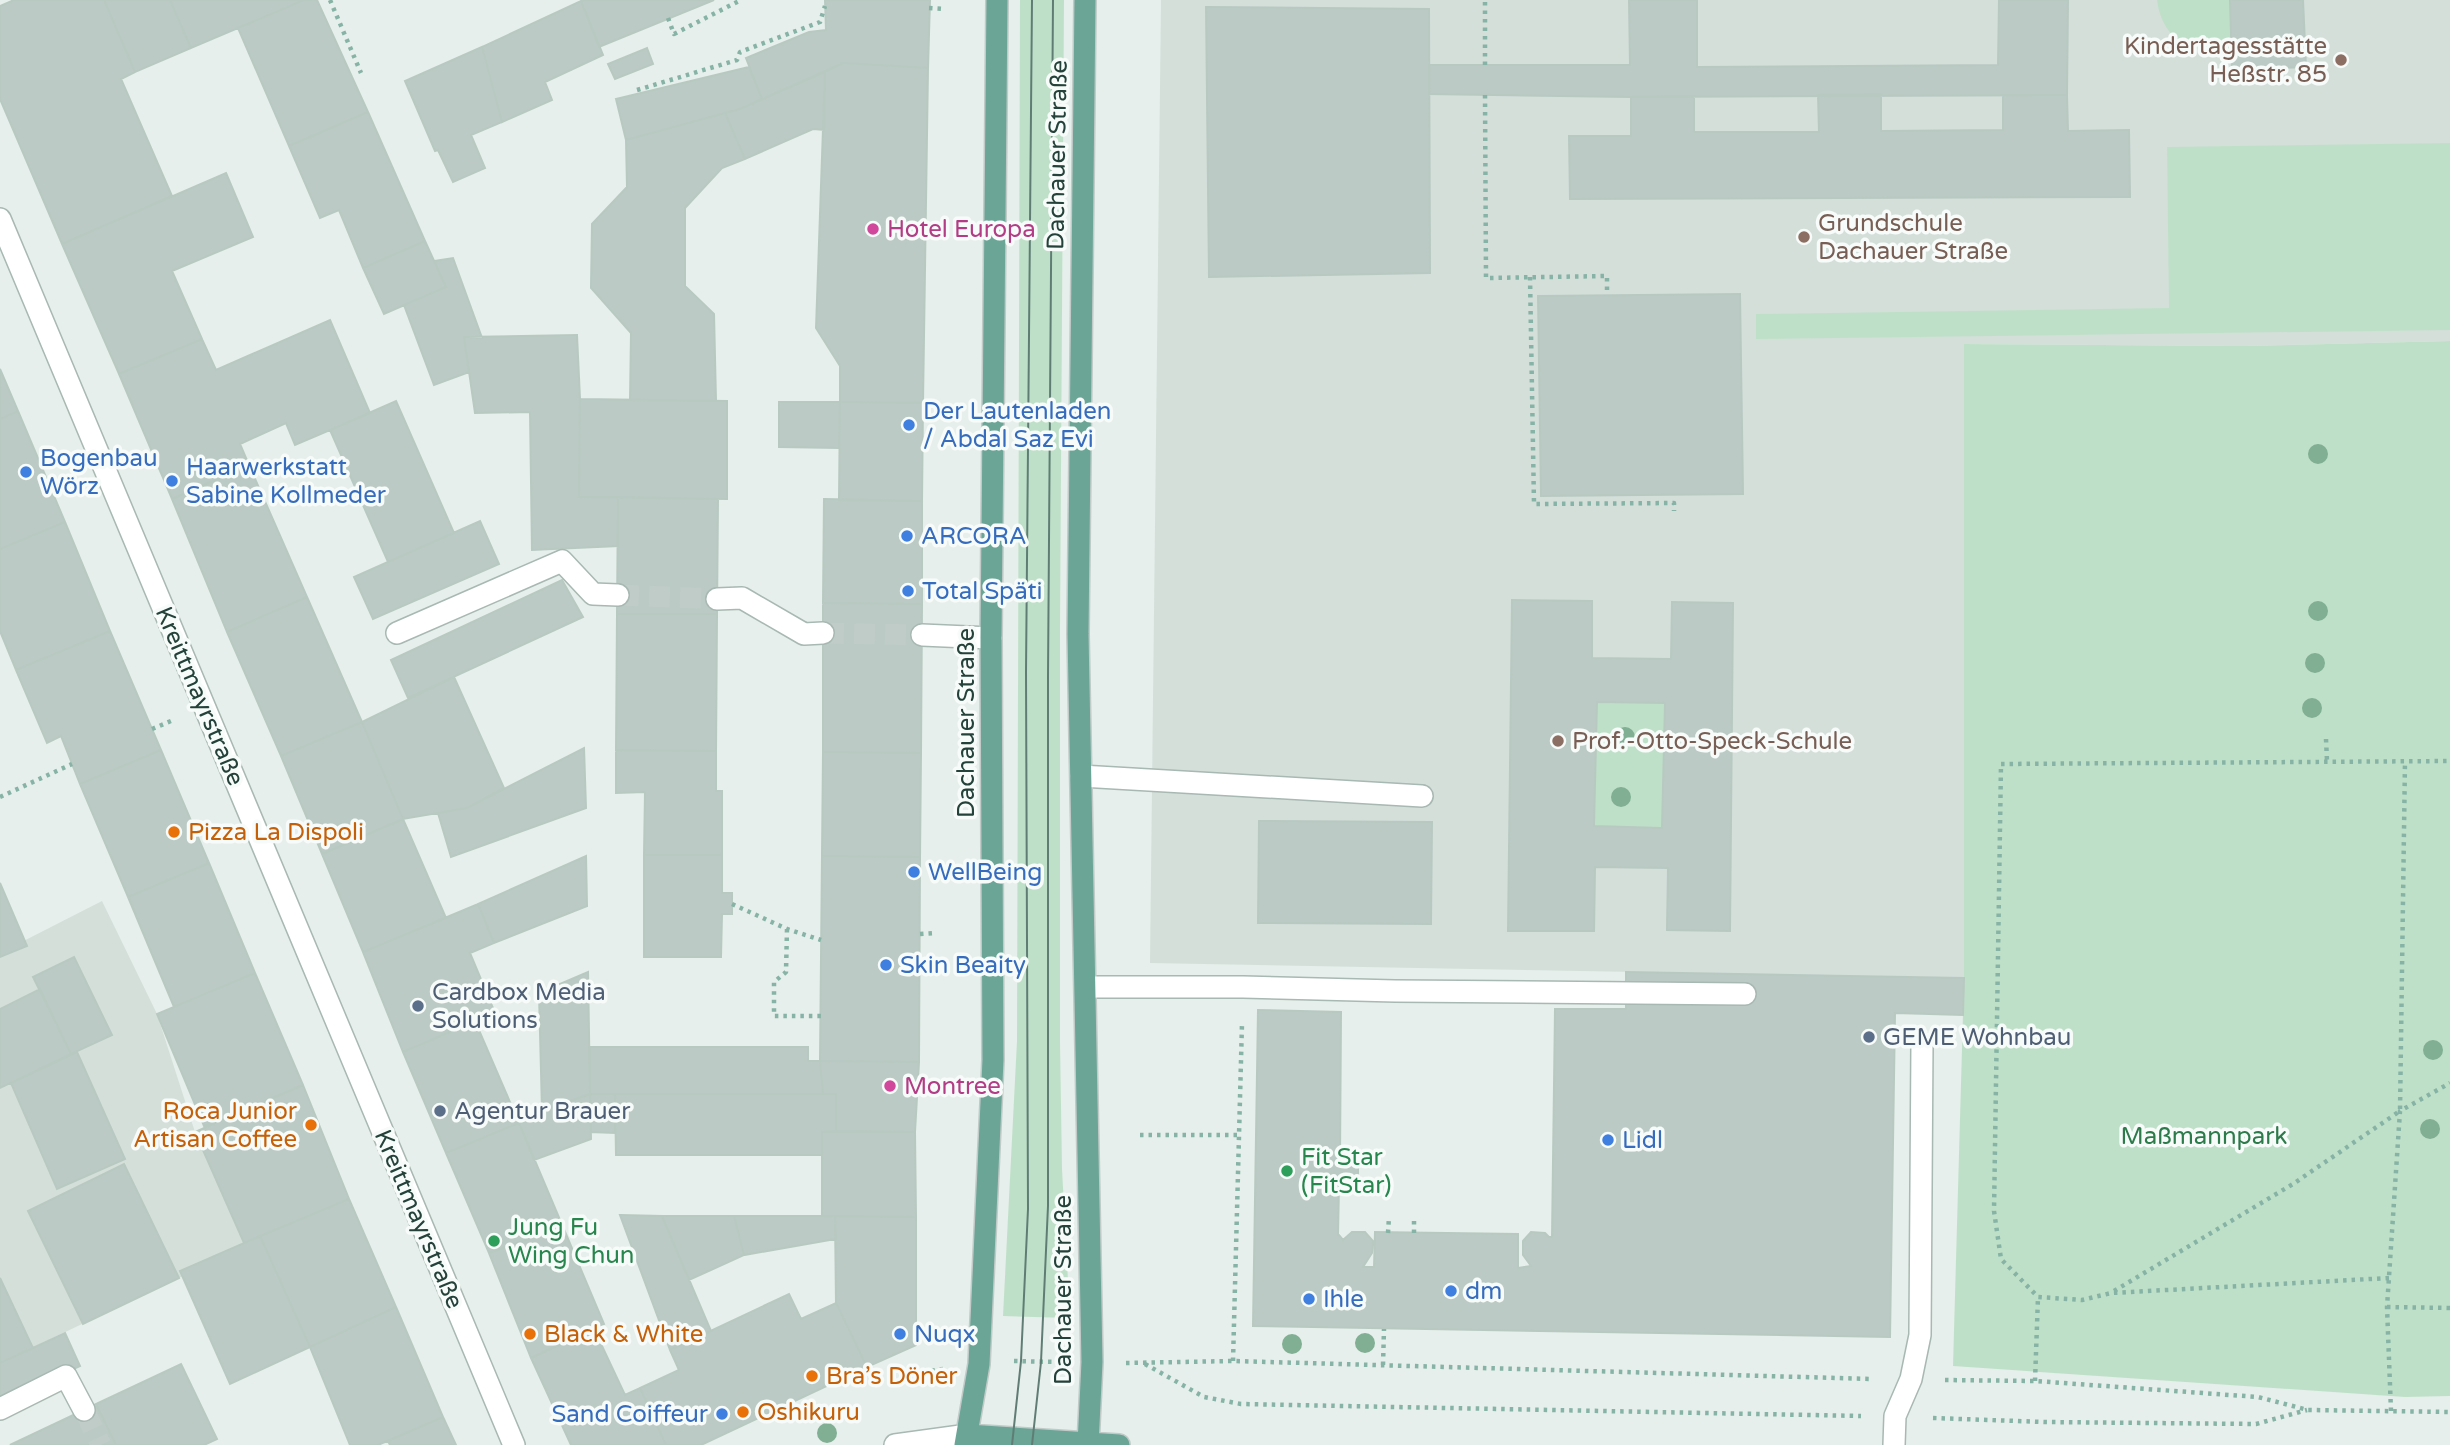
<svg xmlns="http://www.w3.org/2000/svg" width="2450" height="1445" font-family="'Varela Round',sans-serif">
<rect width="100%" height="100%" fill="#e6efeb"/>
<path fill="#d4dfda" d="M1161,0h1289v341l-208,5 -278,-2v634l-814,-15z
M102,901l55,113 38,118 49,111 -65,35 -179,85v-410z"/>
<path fill="#bfe0c8" d="M1020,0h44l-4,628v414l2,127 8,149 -67,-2 14,-275z
M2157,0h73l2,51c-38,5 -70,-10 -75,-51z
M2450,143v187l-694,9v-25l413,-6 -2,-161z
M2450,341v1055l-45,1 -452,-31 11,-388v-634l278,2z
M1597,702l68,1 -3,125 -68,-2z"/>
<path fill="#bbcac4" stroke="#b8c9c2" stroke-width="2" fill-rule="evenodd" d="M14,0h90l31,72 -14,7 51,117 -110,48 -62,-145v-93z
M104,0h66l21,48 -56,24z
M170,0h134l-113,48z
M304,0h13l51,112 -79,34 -51,-118z
M584,0h130l-115,47 -18,-46z
M825,0h105l-2,68 -85,-5 -81,36 -16,-41 63,-26 17,-2z
M1629,0h68v67l301,-2 1,-65h69l-1,95 -436,2 -202,-3v-29h201z
M2230,0h73l3,67 -74,3z
M581,1l22,54 -58,27 7,18 -50,22 -20,-75z
M1206,7l223,2 1,264 -221,4z
M482,47l20,75 -31,13 14,33 -32,14 -15,-32 -3,1 -30,-70z
M647,48l6,16 -38,15 -7,-15z
M843,63l85,5 -5,335 -83,-1v-36l-24,-38 9,-256z
M749,67l13,32 -22,10 -114,31 -10,-41z
M825,72l-1,58 -11,-1 -68,30 -20,-46 15,-4z
M1881,94v37l122,-1v-35h64l1,36 61,-1 1,67 -560,2 -1,-63h62v-39l63,-1v36h125l-1,-37z
M368,112l57,129 -62,27 -24,-58 -19,8 -31,-72z
M725,113l20,46 -23,9 -37,40v78l29,28 2,87 -86,-1 1,-67 -40,-45 1,-64 35,-37 -1,-47z
M226,173l27,64 -81,34 30,68 -83,35 -57,-130z
M425,241l21,46 -62,27 -21,-46z
M453,258l29,80 -18,-1 5,35 -35,13 -30,-80 42,-18 -12,-26z
M1740,294l3,200 -202,2 -3,-200z
M330,320l40,93 -75,32 -9,-22 -46,21 9,21 -77,34 -53,-125 83,-35 14,31z
M577,335l3,64 -1,98h39v49l-86,4 -2,-138 -55,1 -11,-76z
M0,369l18,42 -18,8z
M580,399l147,2v98l-148,-2z
M396,401l58,132 -66,29 -58,-132z
M779,402h61l-1,46 -60,-1z
M840,402l83,1 -1,98 -83,-1z
M18,411l47,111 -65,27v-130z
M249,465l58,132 -80,35 -55,-133z
M618,497l100,2 -1,115h-100z
M824,499l98,2v103l-99,-1z
M480,521l19,43 -126,55 -19,-42z
M65,522l45,109 -94,39 -16,-39v-82z
M562,580l21,37 -175,81 -17,-38z
M307,597l55,125 -81,34 -54,-124z
M1512,600l80,1v57l79,1 1,-57 61,1 -3,328 -63,-1 1,-62 -73,-1 -1,64h-86zM1597,702l68,1 -3,125 -68,-2z
M823,603l99,1 -1,149 -98,-1z
M617,614h100l-1,137 -100,-1z
M110,631l51,119 -81,34 -19,-48 -14,7 -31,-73z
M454,677l50,111 -37,20 -64,11 -41,-97z
M362,722l41,97 -81,35 -41,-98z
M584,748l2,60 -135,49 -13,-44 29,-5z
M161,750l48,113 -81,34 -48,-113z
M616,750l100,1v40h6v64h-78l1,-63 -29,1z
M823,752l98,1 -1,104 -98,-1z
M403,819l43,99 -83,34 -41,-98z
M1259,821l173,1 -1,102 -173,-1z
M644,855h78v38h10v21h-10l-1,43h-77z
M586,856l1,50 -93,37 -16,-39z
M822,856l98,1 -1,205 -99,-1z
M209,863l46,110 -81,34 -46,-110z
M0,883l27,63 -27,11z
M478,904l16,39 -24,10 25,60 -92,39 -40,-100z
M74,957l38,78 -41,19 -38,-77z
M588,972l2,122 -48,17 -3,-118z
M1626,972l338,6 -1,37 -68,-2 -5,324 -637,-11 5,-316 83,2 -1,145h18v28h-19l-1,49 5,6 9,-8h13l8,9 -1,12 -9,14h11l1,-35 143,2v34l13,-2 -8,-11v-14l8,-9 14,1 4,4h3l3,-228h71z
M255,973l48,112 -99,41 -47,-112z
M40,989l31,65 -71,34v-79z
M475,1021l44,102 -73,30 -43,-101z
M590,1047h218v14h12l3,33h-233z
M77,1052l48,107 -68,30 -46,-106z
M820,1061l99,1 -4,70 -79,-1v-37h-13z
M303,1085l46,114 -105,44 -49,-111z
M590,1094h25v39l-24,-1z
M590,1094l1,45 -57,21 -15,-37 23,-12z
M615,1094h221v37l-14,1v23h-206z
M519,1123l44,104 -74,26 -43,-100z
M822,1132h93l1,85 -94,-1z
M124,1164l55,114 -96,46 -55,-113z
M349,1199l47,108 -86,40 -50,-111z
M620,1215l42,1 49,115 -41,19z
M662,1216h72l10,39 -55,25z
M734,1216h101l1,23 -92,16z
M835,1216l81,1v128l-49,22 -31,-64z
M563,1227l41,97 -73,34 -42,-105z
M260,1236l50,111 -80,37 -50,-113z
M0,1278l33,70 -33,15z
M789,1294l12,25 35,-16 31,64 -166,78h-35l-26,-57 39,-18 -9,-20z
M396,1307l47,110 -65,28h-28l-40,-98z
M594,1329l31,66 15,-7 26,57h-95l-40,-87z
M65,1333l15,33 -80,37v-40z
M181,1364l36,75 -13,6h-88l-20,-41z
M96,1404l20,41h-106l74,-35z
M443,1417l13,28h-66l-2,-4z"/>
<g fill="none" stroke-linecap="round" stroke-linejoin="round">
<path stroke="#bfccc8" stroke-width="21" stroke-dasharray="21 10" stroke-linecap="butt" d="M618,595l99,4
M823,633l99,2
M84,1410l17,35"/>
<g stroke="#a8b8b2" stroke-width="24">
<path id="minor" d="M0,219l514,1226
M717,599l25,-1 62,36 19,-1
M397,633l165,-72 31,33 25,1
M922,635l69,3
M1081,776l341,20
M1086,987h157l152,4 350,3
M0,1409l66,-33 18,34
M895,1445l73,-10
M1894,1445l1,-29 16,-37 9,-44 2,-292"/>
</g>
<g stroke="#c2cac8" stroke-width="24">
<path id="major" d="M1085,0l-7,634 14,728 -4,83
M968,1435l151,10
M965,1445l14,-81 14,-304 -2,-422 6,-638"/>
</g>
<path stroke="#86b3a5" stroke-width="4.5" stroke-dasharray="3.5 5" stroke-linecap="butt" d="M330,0l31,73
M929,8l16,1
M668,18l6,16 67,-34
M1485,65v-65
M637,90l100,-30 3,-8 80,-30 5,-16
M1485,95l1,183 121,-2v19
M1530,277l4,227 140,-1v8
M152,729l19,-8
M2326,739l1,22
M0,797l72,-33
M732,904l55,25 34,11
M787,929l-1,43 -12,10v34h47
M920,934l14,-1
M1140,1135h99
M1388,1233l1,-16
M1414,1233v-15
M2389,1278l-278,15 -29,7 -44,-3 -37,-38 -7,-48 7,-447 449,-3
M2114,1291l179,-107 107,-73 5,-350
M2387,1307l63,1
M1014,1361l44,1
M1233,1361l9,-338
M1126,1363l107,-2 640,18
M1145,1364l59,33 37,7 620,12
M1383,1365l1,-36
M923,1372l20,-3
M1945,1380l90,1 223,16 50,13 142,2
M2035,1381l3,-84
M2391,1411l-4,-104 13,-196 50,-28
M1933,1418l112,4 211,2 51,-14"/>
<use href="#minor" stroke="#fff" stroke-width="21"/>
<use href="#major" stroke="#6aa596" stroke-width="21"/>
<path stroke="#5f7d75" stroke-width="2" d="M1012,1445l9,-84 7,-152 -2,-537 6,-672
M1032,1445l9,-83 7,-156v-530l5,-676"/>
</g>
<g fill="#80af93">
<circle cx="2318" cy="454" r="10"/>
<circle cx="2318" cy="611" r="10"/>
<circle cx="2315" cy="663" r="10"/>
<circle cx="2312" cy="708" r="10"/>
<circle cx="1625" cy="737" r="10"/>
<circle cx="1621" cy="797" r="10"/>
<circle cx="2433" cy="1050" r="10"/>
<circle cx="2430" cy="1129" r="10"/>
<circle cx="1365" cy="1343" r="10"/>
<circle cx="1292" cy="1344" r="10"/>
<circle cx="827" cy="1433" r="10"/>
</g>
<g fill="#8d6e63" stroke="#f7fbf9" stroke-width="2.5">
<circle cx="2341" cy="60" r="7"/>
<circle cx="1804" cy="237" r="7"/>
<circle cx="1558" cy="741" r="7"/>
</g>
<g fill="#d1479c" stroke="#f7fbf9" stroke-width="2.5">
<circle cx="873" cy="229" r="7"/>
<circle cx="890" cy="1086" r="7"/>
</g>
<g fill="#3f7fe0" stroke="#f7fbf9" stroke-width="2.5">
<circle cx="909" cy="425" r="7"/>
<circle cx="26" cy="472" r="7"/>
<circle cx="172" cy="481" r="7"/>
<circle cx="907" cy="536" r="7"/>
<circle cx="908" cy="591" r="7"/>
<circle cx="914" cy="872" r="7"/>
<circle cx="886" cy="965" r="7"/>
<circle cx="1608" cy="1140" r="7"/>
<circle cx="1451" cy="1291" r="7"/>
<circle cx="1309" cy="1299" r="7"/>
<circle cx="900" cy="1334" r="7"/>
<circle cx="722" cy="1414" r="7"/>
</g>
<g fill="#e8710a" stroke="#f7fbf9" stroke-width="2.5">
<circle cx="174" cy="832" r="7"/>
<circle cx="311" cy="1125" r="7"/>
<circle cx="530" cy="1334" r="7"/>
<circle cx="812" cy="1376" r="7"/>
<circle cx="743" cy="1412" r="7"/>
</g>
<g fill="#5c6f8a" stroke="#f7fbf9" stroke-width="2.5">
<circle cx="418" cy="1006" r="7"/>
<circle cx="1869" cy="1037" r="7"/>
<circle cx="440" cy="1111" r="7"/>
</g>
<g fill="#2e9e5b" stroke="#f7fbf9" stroke-width="2.5">
<circle cx="1287" cy="1171" r="7"/>
<circle cx="494" cy="1241" r="7"/>
</g>
<g text-anchor="middle" stroke-width="7" stroke-linejoin="round" paint-order="stroke">
<g font-size="24" fill="#785e54" stroke="#f7fbf9" text-anchor="start">
<text x="2327" y="54" text-anchor="end">Kindertagesstätte<tspan x="2327" dy="28">Heßstr. 85</tspan></text>
<text x="1818" y="231">Grundschule<tspan x="1818" dy="28">Dachauer Straße</tspan></text>
<text x="1572" y="749">Prof.-Otto-Speck-Schule</text>
</g>
<g font-size="24" fill="#24423a" stroke="#f7fbf9">
<text transform="translate(1057 155) rotate(-89)" y="8">Dachauer Straße</text>
<text transform="translate(200 696) rotate(67)" y="8">Kreittmayrstraße</text>
<text transform="translate(966 723) rotate(-90)" y="8">Dachauer Straße</text>
<text transform="translate(419 1219) rotate(67)" y="8">Kreittmayrstraße</text>
<text transform="translate(1063 1290) rotate(-90)" y="8">Dachauer Straße</text>
</g>
<g font-size="24" fill="#b23c85" stroke="#f7fbf9" text-anchor="start">
<text x="887" y="237">Hotel Europa</text>
<text x="904" y="1094">Montree</text>
</g>
<g font-size="24" fill="#366cbe" stroke="#f7fbf9" text-anchor="start">
<text x="923" y="419">Der Lautenladen<tspan x="923" dy="28">/ Abdal Saz Evi</tspan></text>
<text x="40" y="466">Bogenbau<tspan x="40" dy="28">Wörz</tspan></text>
<text x="186" y="475">Haarwerkstatt<tspan x="186" dy="28">Sabine Kollmeder</tspan></text>
<text x="921" y="544">ARCORA</text>
<text x="922" y="599">Total Späti</text>
<text x="928" y="880">WellBeing</text>
<text x="900" y="973">Skin Beaity</text>
<text x="1622" y="1148">Lidl</text>
<text x="1465" y="1299">dm</text>
<text x="1323" y="1307">Ihle</text>
<text x="914" y="1342">Nuqx</text>
<text x="708" y="1422" text-anchor="end">Sand Coiffeur</text>
</g>
<g font-size="24" fill="#c56008" stroke="#f7fbf9" text-anchor="start">
<text x="188" y="840">Pizza La Dispoli</text>
<text x="297" y="1119" text-anchor="end">Roca Junior<tspan x="297" dy="28">Artisan Coffee</tspan></text>
<text x="544" y="1342">Black &amp; White</text>
<text x="826" y="1384">Bra’s Döner</text>
<text x="757" y="1420">Oshikuru</text>
</g>
<g font-size="24" fill="#4e5e75" stroke="#f7fbf9" text-anchor="start">
<text x="432" y="1000">Cardbox Media<tspan x="432" dy="28">Solutions</tspan></text>
<text x="1883" y="1045">GEME Wohnbau</text>
<text x="454" y="1119">Agentur Brauer</text>
</g>
<g font-size="24" fill="#2d7a4b" stroke="#f7fbf9">
<text x="2204" y="1144">Maßmannpark</text>
</g>
<g font-size="24" fill="#27864d" stroke="#f7fbf9" text-anchor="start">
<text x="1301" y="1165">Fit Star<tspan x="1301" dy="28">(FitStar)</tspan></text>
<text x="508" y="1235">Jung Fu<tspan x="508" dy="28">Wing Chun</tspan></text>
</g>
</g>
</svg>
